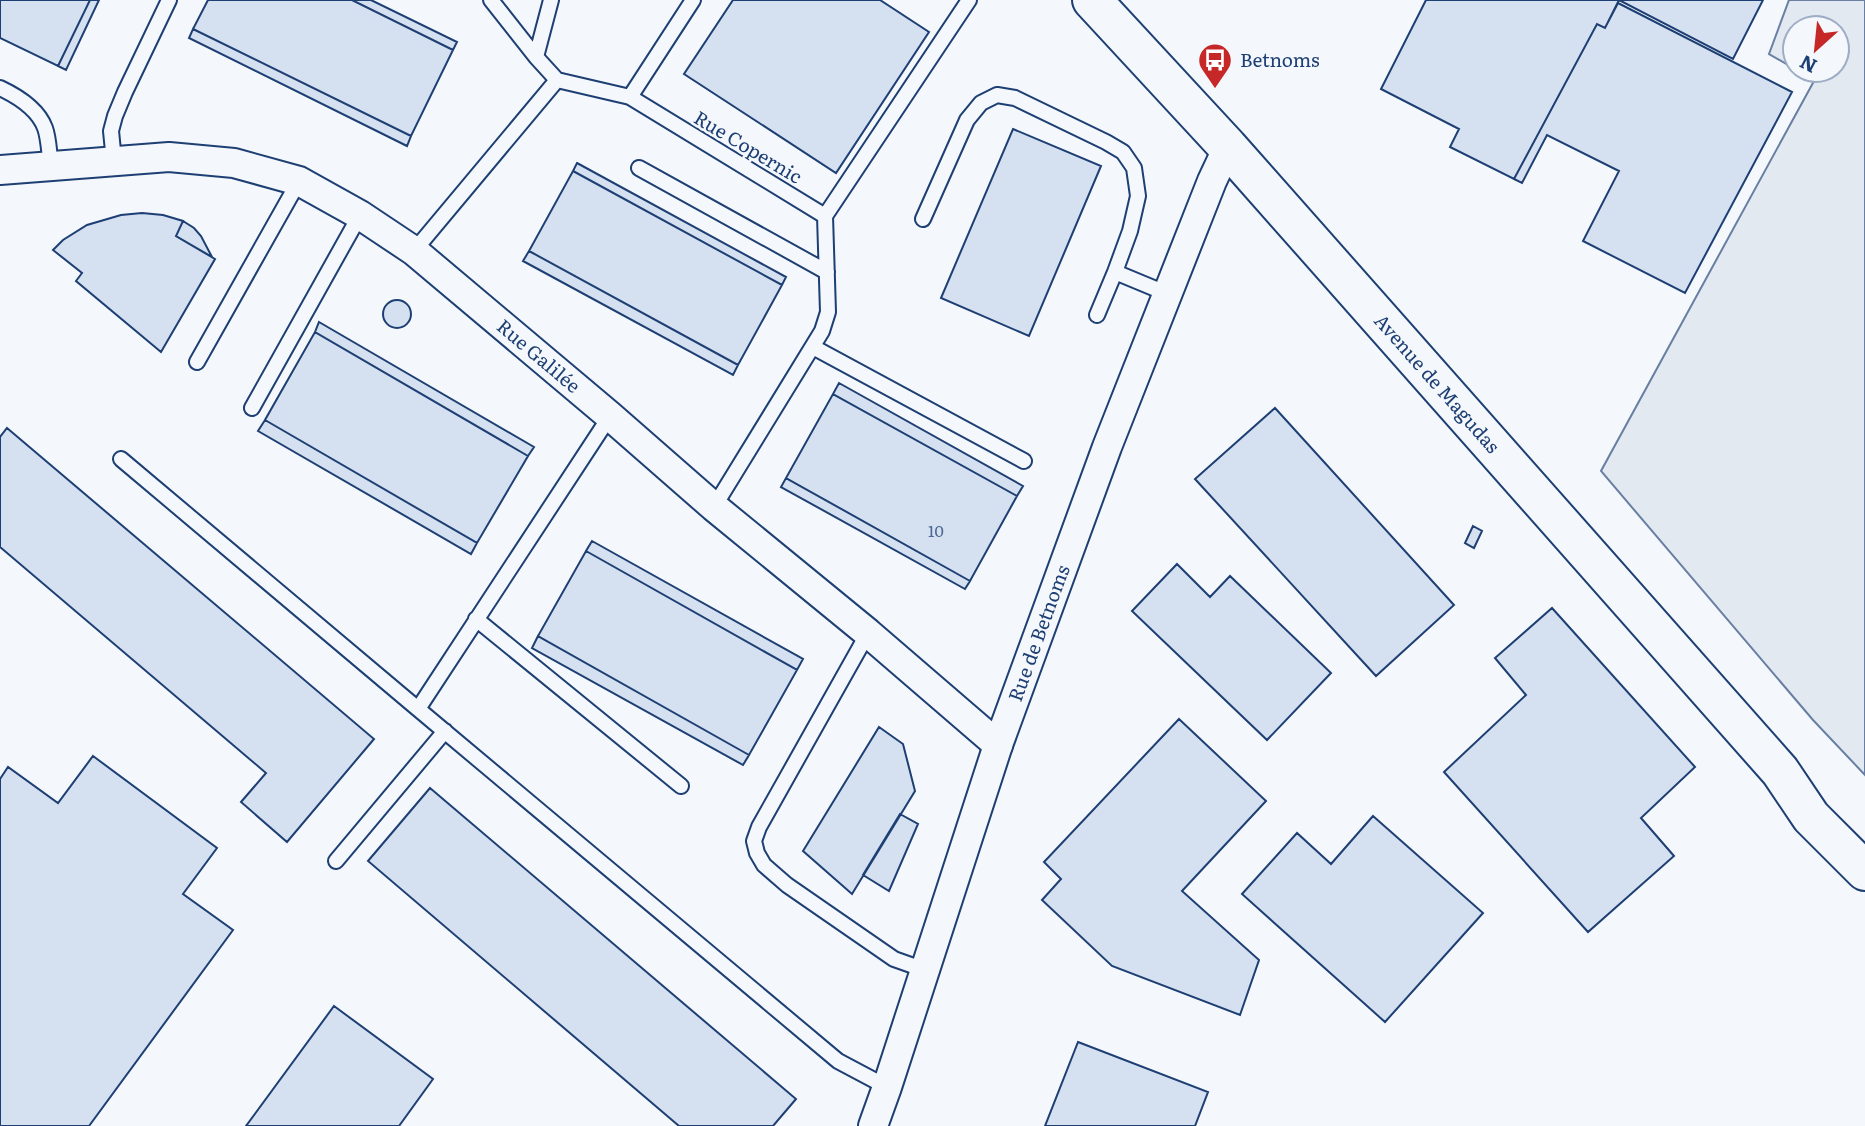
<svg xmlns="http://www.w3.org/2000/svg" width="1865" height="1126" font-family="Literata,serif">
<rect width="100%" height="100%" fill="#f4f7fb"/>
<path fill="#e3e9f0" stroke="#687fa3" stroke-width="2" d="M1789,0h76v775l-52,-55 -212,-249 213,-390 -17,-11h40v-42h-42v41l-26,-15z"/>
<path fill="#d5e0f0" stroke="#1d3f73" stroke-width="2" d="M0,0h90l-32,66 -58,-28z
M90,0h9l-33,70 -8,-4z
M208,0h144l101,50 -42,86 -218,-107z
M352,0h19l86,42 -4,8z
M733,0h147l49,32 -93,141 -152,-99z
M1426,0h337l-30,59 -114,-59 -14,28 -8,-4 -83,155 -64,-32 9,-18 -78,-40z
M1618,3l174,89 -107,201 -102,-52 36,-70 -72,-36 -25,48 -8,-4 83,-155 8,4z
M193,29l218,107 -4,10 -218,-108z
M1013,129l88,37 -72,170 -88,-38z
M577,163l209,114 -4,8 -209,-114z
M573,171l209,114 -44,80 -209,-114z
M142,213l21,2 20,6 -7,15 39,23 -54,93 -85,-71 6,-8 -29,-23 10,-10 24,-15 34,-10z
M183,221l11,7 7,8 11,21 -36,-21z
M529,251l209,114 -5,10 -210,-114z
M383 314a14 14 0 1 1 28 0a14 14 0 1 1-28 0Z
M319,322l215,125 -6,9 -213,-124z
M315,332l213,124 -51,87 -212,-123z
M839,383l184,103 -6,10 -184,-102z
M833,394l184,102 -47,85 -184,-103z
M1275,408l179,197 -78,71 -181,-197z
M265,420l212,123 -6,11 -213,-123z
M7,428l367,311 -87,103 -46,-40 25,-29 -266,-226v-110z
M786,478l184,103 -5,8 -184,-102z
M1473,526l9,5 -8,17 -9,-5z
M592,541l211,118 -6,11 -211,-119z
M586,551l211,119 -48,85 -211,-119z
M1177,564l33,33 20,-21 101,97 -64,67 -135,-129z
M1552,608l143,159 -54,51 33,38 -86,76 -144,-160 82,-77 -31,-37z
M538,636l211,119 -6,10 -211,-117z
M1179,719l87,82 -84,90 77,69 -19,55 -128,-49 -70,-66 19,-21 -17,-17z
M879,727l24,17 12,47 -63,103 -49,-43z
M93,756l124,92 -34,46 50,36 -144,196h-89v-347l8,-12 50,36z
M430,788l366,311 -23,27h-94l-311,-265z
M900,814l18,10 -29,67 -26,-16z
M1373,816l110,97 -98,109 -143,-128 55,-61 34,31z
M334,1006l99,73 -34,47h-153z
M1078,1042l130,50 -13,34h-150z"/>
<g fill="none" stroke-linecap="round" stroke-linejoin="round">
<g stroke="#1d3f73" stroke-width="18">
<path id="lane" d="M491,0l45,57 21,23
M536,57l15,-57
M0,88c17,8 38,21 45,40 4,11 4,26 6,38
M630,97l63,-97
M114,161l-3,-30 4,-15 10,-24 44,-92
M639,168l188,104
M825,216l144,-216
M923,219l44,-99 14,-17 16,-8 18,3 91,44 17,10 11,16 4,28 -8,35 -15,41 53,22
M414,251l143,-171 73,17 195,119 3,96 -6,19 -108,176
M1097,315l18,-43
M813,347l211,114
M197,362l102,-181
M252,408l108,-193
M610,416l-192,293 420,352 49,26
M121,459l297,250
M476,619l205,167
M868,633l-109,194 -5,14 3,12 7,12 23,20 107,74 31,11
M336,861l109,-130"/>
</g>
<g stroke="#1d3f73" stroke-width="32">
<g id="street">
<path id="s1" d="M0,170l169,-13 65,6 65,18 61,34 54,36 196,165 104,91 154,126 130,112"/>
<path id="s2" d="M873,1126l14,-39 111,-342 109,-298 105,-266 16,-34"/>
</g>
</g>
<g stroke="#1d3f73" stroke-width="42">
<g id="primary">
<path id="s3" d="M1092,0l136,147 552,624 31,46 54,54"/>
</g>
</g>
<use href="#lane" stroke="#f4f7fb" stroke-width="14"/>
<use href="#street" stroke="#f4f7fb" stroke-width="28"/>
<use href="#primary" stroke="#f4f7fb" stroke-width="38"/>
</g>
<defs>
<g id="bus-pin" transform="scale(1.75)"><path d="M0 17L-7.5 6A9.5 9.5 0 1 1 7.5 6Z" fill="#c62828" stroke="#f4f7fb"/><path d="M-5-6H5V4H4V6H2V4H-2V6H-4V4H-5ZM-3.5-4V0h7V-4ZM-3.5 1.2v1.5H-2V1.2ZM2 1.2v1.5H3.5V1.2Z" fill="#fff"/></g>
</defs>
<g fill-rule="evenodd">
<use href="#bus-pin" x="1215" y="60"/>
</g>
<g text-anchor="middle" stroke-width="5" stroke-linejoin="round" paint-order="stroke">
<g font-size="16" fill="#4b6792">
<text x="936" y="537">10</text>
</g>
<g font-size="19" fill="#1d3f73" stroke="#f4f7fb" text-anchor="start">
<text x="1240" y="67">Betnoms</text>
</g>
<g font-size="19" fill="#1d3f73" stroke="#f4f7fb">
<text transform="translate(748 147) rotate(31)" y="7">Rue Copernic</text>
<text dy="7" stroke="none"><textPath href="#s1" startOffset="600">Rue Galilée</textPath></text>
<text dy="7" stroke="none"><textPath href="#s3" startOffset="516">Avenue de Magudas</textPath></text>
<text dy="7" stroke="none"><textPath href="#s2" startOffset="520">Rue de Betnoms</textPath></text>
</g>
</g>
<g transform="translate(1816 49) rotate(207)"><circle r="33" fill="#f4f7fb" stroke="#9eadc5" stroke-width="2"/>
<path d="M0-5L12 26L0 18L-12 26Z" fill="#c62828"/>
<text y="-10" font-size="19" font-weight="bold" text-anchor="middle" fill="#1d3f73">N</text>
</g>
</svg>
